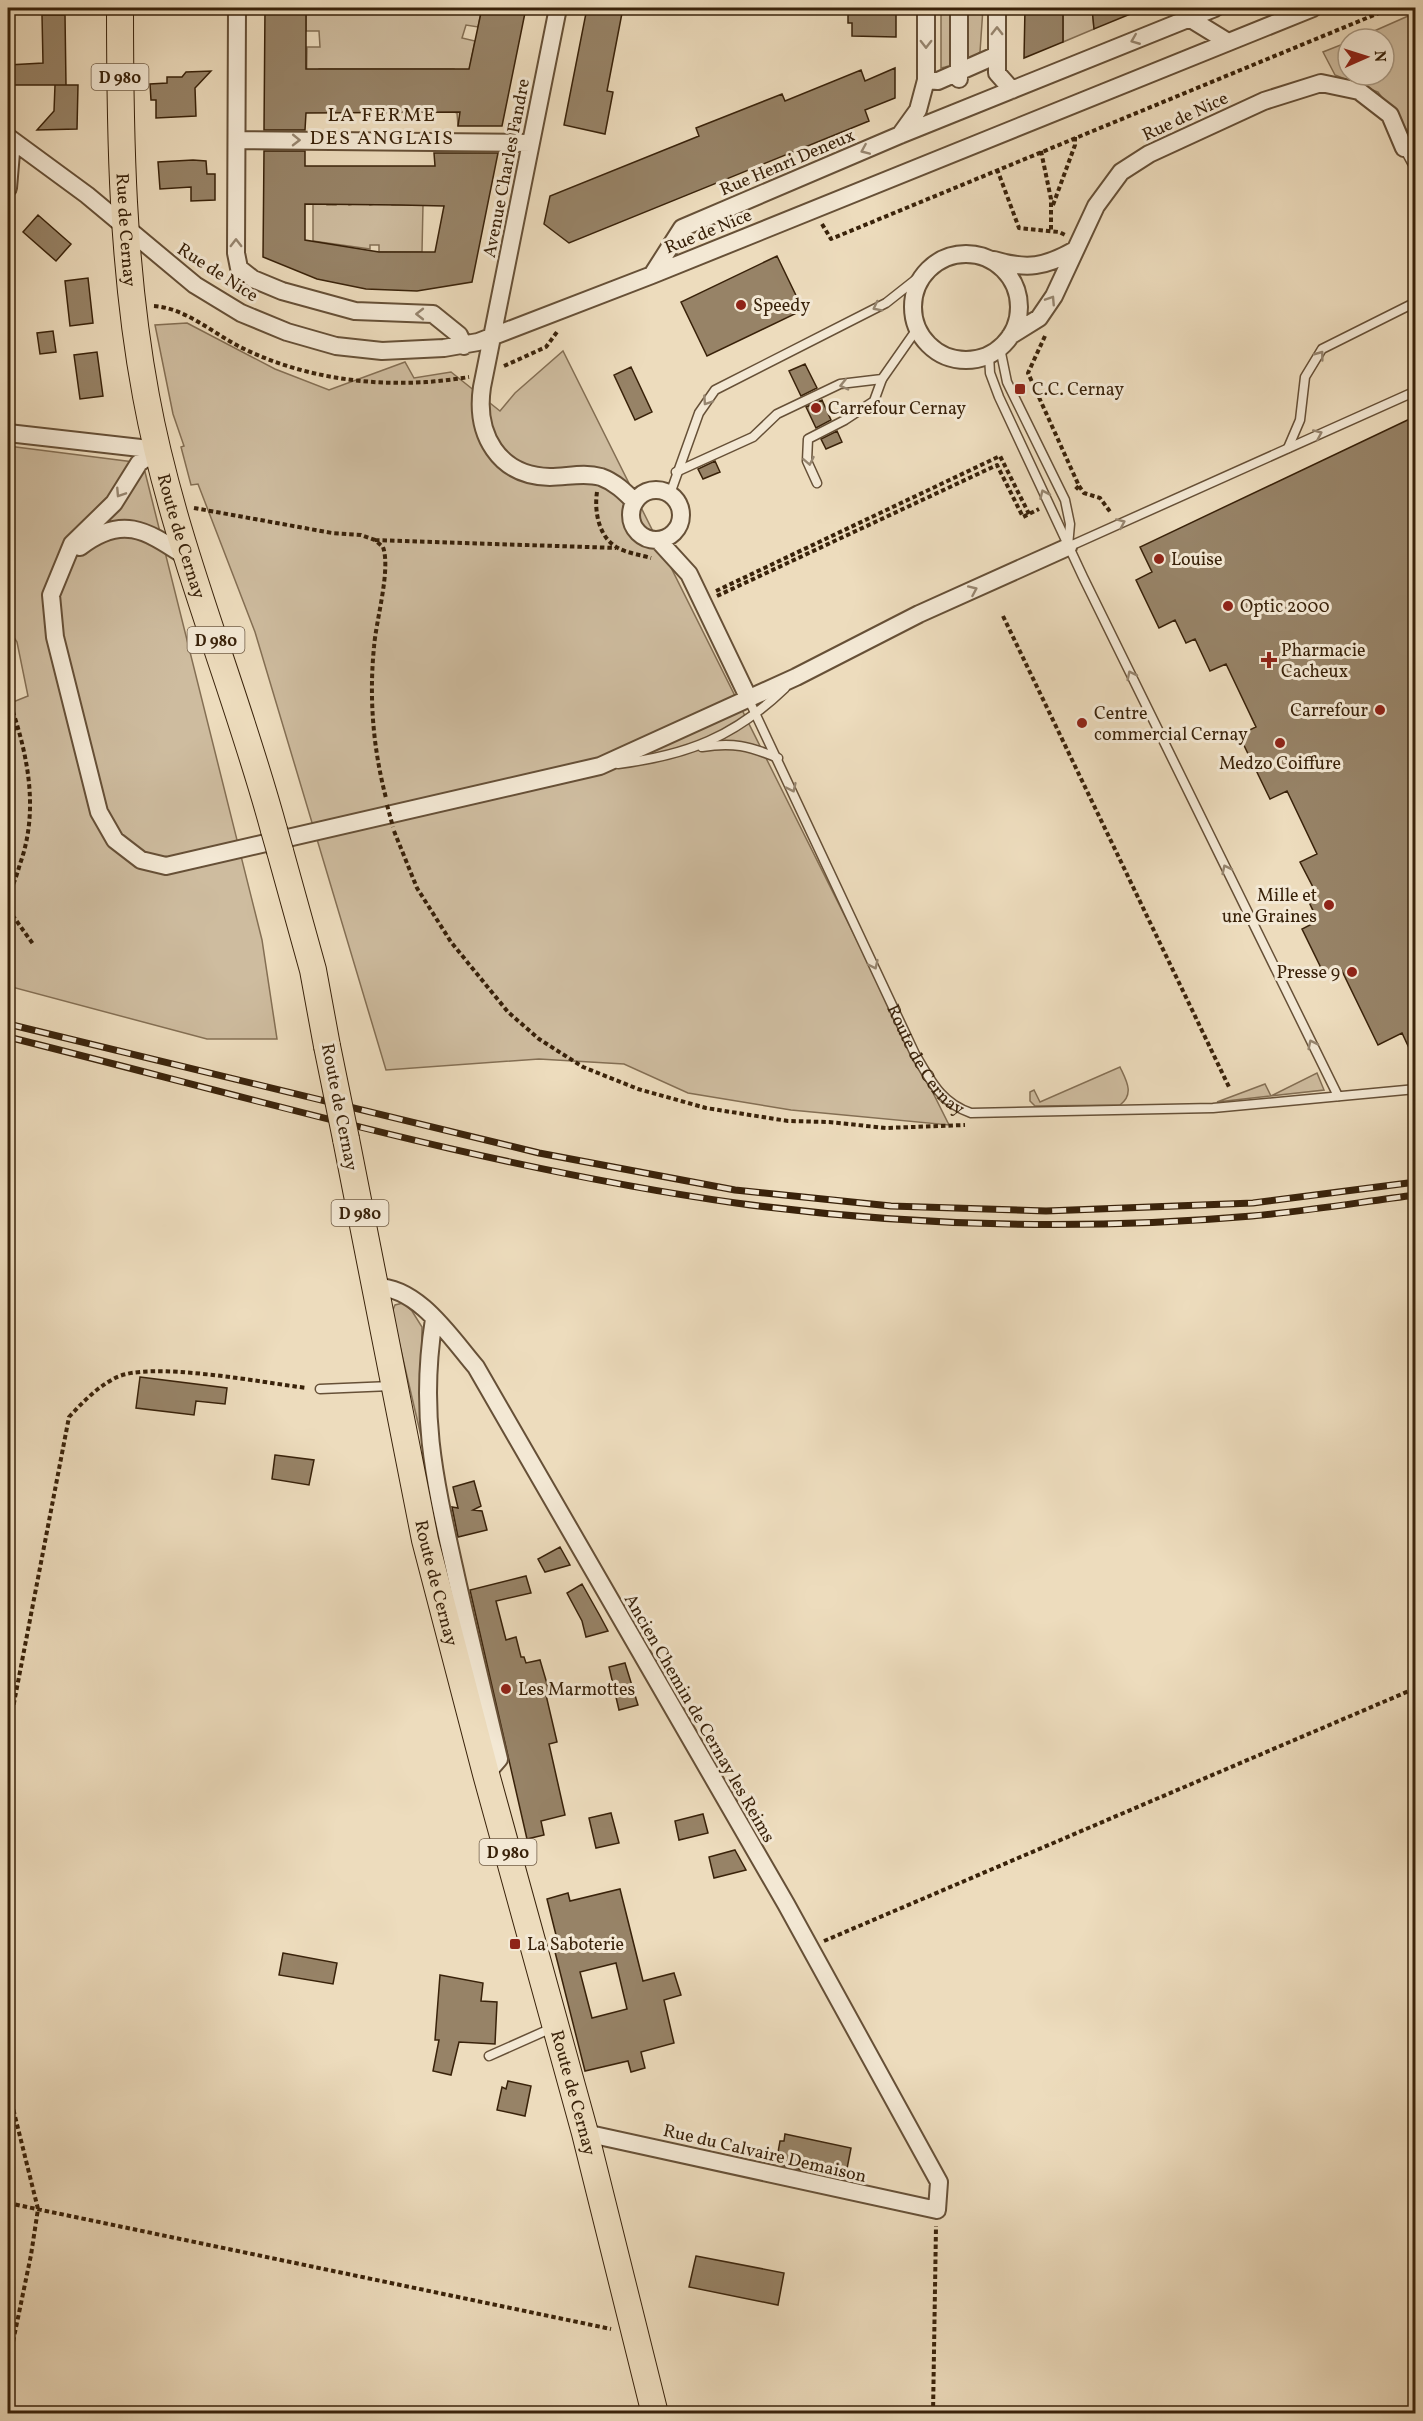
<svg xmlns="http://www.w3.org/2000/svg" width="1423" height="2421" font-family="Vollkorn,serif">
<rect width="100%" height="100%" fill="#eddcbd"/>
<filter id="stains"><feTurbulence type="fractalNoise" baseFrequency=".00333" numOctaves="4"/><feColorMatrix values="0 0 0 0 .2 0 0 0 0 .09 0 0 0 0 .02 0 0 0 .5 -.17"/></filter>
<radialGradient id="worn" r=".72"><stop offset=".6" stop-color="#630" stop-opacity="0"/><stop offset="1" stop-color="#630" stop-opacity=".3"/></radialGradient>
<path fill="#cebc9f" stroke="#846f54" stroke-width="1.5" d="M306,8h13l1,2 149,1v-3h13l-4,19 -12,-2 -4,13 13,3 -17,85 -1,-13 -3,-1v-43h-135l-13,43 1,-65h13l-1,-16h-13z
M941,8h42l-3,44c-4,5 -31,14 -39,16z
M1063,8h29l2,21 -31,13z
M1415,13v122l-3,2 -34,-45 -43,-17 -12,-23 25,-10v33h36v-36h-28z
M327,199v6h9v-5h12l1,5 21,-5v5l22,-5v5h31l-1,47h-43v-7h-9v4l-57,-8v-41z
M187,323l88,46 54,21 76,-28 9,16 37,-6 49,39 15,-18 48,-42 386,774 -158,-15 -103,-17 -64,-29 -85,-5 -153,11 -131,-438 -57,-148 -7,1 -10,-38 3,-1 -11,-32 -18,-89z
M8,446l126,16 11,10 117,468 15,99h-70l-199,-53v-282l20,-8 -11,-54 -9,-14z
M1120,1067c6,13 15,27 0,38l-85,1 -5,-5v-9l4,-2 6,12z
M1317,1073l7,17 -107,12 48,-18 6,12z
M403,1303l9,8 10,16 -1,109 -29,-124 3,-7z"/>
<path fill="#978367" stroke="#39220a" stroke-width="1.5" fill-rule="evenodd" d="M265,8h41v61h163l13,-61h44l-24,118h-44l2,-14 -154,1 -1,17h-41z
M587,8h36l-16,83 6,1 -8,42 -41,-9z
M848,8h48v29l-44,-1v-13h-4z
M1025,8h38v34l-39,16z
M1092,8h53l-51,21z
M42,15h23l1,70h-58v-20l35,-2z
M895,68v30l-30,12 4,11 -300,122 -25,-19 6,-28 149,-60 -3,-8 86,-34 3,7 76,-31 4,11z
M211,71l-16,17 1,28 -40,2v-18h-5l-1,-16 17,-1v-6h15l4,-5z
M55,85h23l-1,44 -40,1 17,-19z
M264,151h41v15h130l-1,-13h64l-26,129 -55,9 -51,-2 -49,-10 -54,-22zM305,204l96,1 43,1 -9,46h-56l-74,-12z
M193,160l13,1 1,13h8v26l-24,1v-14l-31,2 -2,-27z
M38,215l33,29 -15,17 -33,-29z
M777,256l26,54 -96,46 -26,-54z
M88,278l5,45 -23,3 -5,-45z
M53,331l3,21 -16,2 -3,-21z
M97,352l6,44 -23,3 -6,-44z
M805,364l12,24 -16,8 -12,-25z
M631,367l21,45 -17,8 -21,-45z
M822,400l9,20 -15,8 -10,-21z
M1416,416v647l-14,-30 -24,12 -37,-76 -16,7 -23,-47 16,-8 -11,-23 9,-5 -16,-31 17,-8 -30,-63 -17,8 -18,-37 -13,-27 17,-8 -30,-63 -16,7 -15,-32 -9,4 -11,-23 -16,8 -23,-48 16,-8 -12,-25z
M837,431l5,11 -16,7 -5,-10z
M715,461l5,11 -17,7 -5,-10z
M140,1377l87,11 -2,16 -29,-3 -2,14 -58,-7z
M275,1455l39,5 -5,25 -37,-6z
M474,1481l7,25 -8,4 9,1 5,19 -29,7 -6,-30 6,1 -5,-21z
M560,1547l10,18 -25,7 -7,-13z
M526,1576l5,17 -35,8 10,39 10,-3 5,20h3l2,6 14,-3 10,34 -4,1 11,47 -8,2 16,71 -24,6 3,14 -17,4 -57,-249z
M582,1584l18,32 8,15 -22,6 -4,-16 -15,-28z
M625,1663l13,42 -19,5 -10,-43z
M611,1813l8,30 -23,5 -7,-30z
M703,1814l5,19 -29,7 -4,-19z
M735,1850l11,20 -32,8 -5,-21z
M620,1889l23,92 31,-8 7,22 -17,5 10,43 -33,9 4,16 -14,4 -3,-11 -43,10 -32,-127 5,-1 -11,-44 21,-6 2,8zM616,1963l11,46 -35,9 -12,-46z
M283,1953l54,10 -4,21 -54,-9z
M440,1975l43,8 -2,18 16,1 -2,42 -36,-2 -8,33 -18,-4 6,-31h-4z
M508,2081l23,5 -6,30 -28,-6 5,-23 4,2z
M785,2134l66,14 -6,31 -66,-14 1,-7h-3l3,-17h4z
M696,2256l88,17 -6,32 -89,-18z"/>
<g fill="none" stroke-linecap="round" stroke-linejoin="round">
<g stroke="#665037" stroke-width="11">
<g id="lane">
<path d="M1404,148l12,22"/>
<path d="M1000,348l7,34 58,118 5,24 -2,22"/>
<path d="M989,355l1,18 9,24 84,180 255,519"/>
<path d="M1288,448l12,-28 5,-43 17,-28 94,-47"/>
<path d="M676,472l77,-35 24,-23 63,-30 42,-5 35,-50"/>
<path d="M817,483l-10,-22 1,-22 37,-19 29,-19 8,-22"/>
<path d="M670,494l29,-81 16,-23 171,-87 38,-30"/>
<path d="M1068,547l348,-156"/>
<path id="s1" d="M748,698l167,356c16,27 26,49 56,59l242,-5 203,-19"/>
<path d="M702,747c31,-5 47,-1 76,11"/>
<path d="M618,764c70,-9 116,-27 167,-76"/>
<path d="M320,1389l71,-3"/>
<path d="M489,2056l63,-28"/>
</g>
</g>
<g stroke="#665037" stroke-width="20">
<path id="street" d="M237,8l-1,245 3,15 14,11 29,12 73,20 78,3 26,21 5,11
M558,8l-76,379c-7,47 16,89 68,90 17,0 34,-5 51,0 14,5 24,15 34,25
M997,8v65l15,17
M1189,18l39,24
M959,79v-71
M926,80l12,1 59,-26
M900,135l18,-25 8,-30v-72
M8,137l79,58 108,90 46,28 46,19 49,14 46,5 62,-3 34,-6 174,-67 661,-267
M237,140l294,3
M8,188l4,-47
M913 307a53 53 0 1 1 106 0a53 53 0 1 1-106 0Z
M994,260c33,10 51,7 81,-10
M652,275l30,-47 218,-93 315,-127
M1010,336l29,-18 15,-22 42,-90 25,-34 28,-18 115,-53 57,-18 38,8 31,24 14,33 12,-5
M8,433l150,17
M158,450l-19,13 -25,40 -42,41 -21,51 4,42 44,175 16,28 26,20 25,6 434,-100 196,-89 123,-63 149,-67
M631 515a25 25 0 1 1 50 0a25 25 0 1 1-50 0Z
M658,540l31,34 59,123
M80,547c44,-34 68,-15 108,11
M375,1287c43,-1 76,51 101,80l310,537 153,278 -2,28 -352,-77
M434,1319c-15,93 0,158 20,248 14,64 30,128 45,192l-13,15"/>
</g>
<g stroke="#39220a" stroke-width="28">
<g id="primary">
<path id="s2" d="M120,8c0,130 2,259 26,388 27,148 89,289 128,434"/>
<path d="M280,851l33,119 14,76"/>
<path id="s3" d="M346,1139l79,401 61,234 99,359 70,281"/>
</g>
</g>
<path stroke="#39220a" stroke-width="4" stroke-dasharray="4.5 3" stroke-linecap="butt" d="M1041,151l10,48v32
M997,169l22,59 40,4 6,3
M1053,205l22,-60v-8
M822,224l9,15 560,-231
M154,306c31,2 59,27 86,41 71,35 152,43 229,30
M1045,336l-17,37 51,113 -5,5
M504,366l42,-19 11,-15
M1079,486l5,7 16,5 11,15
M597,492c-3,20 2,46 21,56 9,5 23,7 33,10
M194,508l138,25 29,2 14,5 8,7c8,23 -7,73 -9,100 -5,51 -1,101 12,151
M375,540l241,8
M716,591l284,-135 29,58
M717,596l280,-131 26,52 16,-8
M1003,616l227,473
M8,697c19,54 32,111 12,167 -3,10 -6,21 -12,30
M8,752l8,-29
M394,831l23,57 34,54 57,70 31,27 44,28 55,22 68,19 82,13 41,1 57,6 79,-3
M8,909l25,35
M8,1734l61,-317c14,-15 27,-29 46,-39 34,-18 149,5 192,10
M824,1941l592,-253
M8,2088l30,121 -7,46 -23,111
M8,2203l603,126
M933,2414l3,-188"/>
<use href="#lane" stroke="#f3e8d4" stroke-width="8"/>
<use href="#street" stroke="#f3e8d4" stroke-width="16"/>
<use href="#primary" stroke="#eddcbd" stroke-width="26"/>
<g stroke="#39220a" stroke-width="7">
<path id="rail" d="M8,1024l531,129 196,37 156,16 155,5 207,-8 163,-21
M8,1037c240,60 481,131 728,166 170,23 344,28 516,13 55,-5 109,-14 164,-21"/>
</g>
<use href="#rail" stroke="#f3e8d4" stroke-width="4.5" stroke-dasharray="14" stroke-linecap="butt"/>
<g stroke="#39220a" stroke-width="28" stroke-linecap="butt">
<path id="primary-bridge" d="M274,830l6,21
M327,1046l19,93"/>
</g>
<path stroke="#39220a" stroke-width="4" stroke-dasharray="4.5 3" stroke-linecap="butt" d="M387,805l6,22"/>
<use href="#primary-bridge" stroke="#eddcbd" stroke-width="26"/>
</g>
<defs><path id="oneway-chevron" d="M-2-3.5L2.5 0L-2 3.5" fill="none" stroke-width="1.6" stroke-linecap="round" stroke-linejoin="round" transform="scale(1.5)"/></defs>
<g stroke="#96856f">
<use href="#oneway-chevron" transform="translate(997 31) rotate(-90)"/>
<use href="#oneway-chevron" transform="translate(1135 40) rotate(158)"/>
<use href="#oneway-chevron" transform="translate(926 44) rotate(90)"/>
<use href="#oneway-chevron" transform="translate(296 140) rotate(1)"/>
<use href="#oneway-chevron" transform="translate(865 150) rotate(157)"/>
<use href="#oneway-chevron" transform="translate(236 243) rotate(-90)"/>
<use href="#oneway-chevron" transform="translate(1051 300) rotate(-57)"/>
<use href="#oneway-chevron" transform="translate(877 307) rotate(153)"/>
<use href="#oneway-chevron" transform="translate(420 314) rotate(180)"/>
<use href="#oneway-chevron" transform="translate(1320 355) rotate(-53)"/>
<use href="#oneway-chevron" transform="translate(844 385) rotate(167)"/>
<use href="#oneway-chevron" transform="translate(707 401) rotate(124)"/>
<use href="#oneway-chevron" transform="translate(1318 434) rotate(-24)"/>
<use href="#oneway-chevron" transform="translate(809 461) rotate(79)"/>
<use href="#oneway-chevron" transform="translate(120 493) rotate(123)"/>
<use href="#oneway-chevron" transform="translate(1044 494) rotate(-114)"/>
<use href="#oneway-chevron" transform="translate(1121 523) rotate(-24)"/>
<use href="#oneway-chevron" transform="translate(973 590) rotate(-24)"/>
<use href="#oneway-chevron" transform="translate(1131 675) rotate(-116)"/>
<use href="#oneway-chevron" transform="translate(792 788) rotate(65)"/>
<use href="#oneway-chevron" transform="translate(1226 869) rotate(-116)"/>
<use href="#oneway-chevron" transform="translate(874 965) rotate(65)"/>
<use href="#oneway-chevron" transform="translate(1312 1044) rotate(-116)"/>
</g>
<g fill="#8f2418" stroke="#f3e8d4" stroke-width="2">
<circle cx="741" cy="305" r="6"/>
<rect x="1014" y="383" width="12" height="12" rx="3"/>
<circle cx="816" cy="408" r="6"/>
<circle cx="1159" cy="559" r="6"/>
<circle cx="1228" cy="606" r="6"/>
<path d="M1266 651h6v6h6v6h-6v6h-6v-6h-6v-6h6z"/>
<circle cx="1380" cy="710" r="6"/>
<circle cx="1082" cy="723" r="6"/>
<circle cx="1280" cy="743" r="6"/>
<circle cx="1329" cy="905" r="6"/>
<circle cx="1352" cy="972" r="6"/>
<circle cx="506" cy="1689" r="6"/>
<rect x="509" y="1938" width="12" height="12" rx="3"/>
</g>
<g text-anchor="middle" stroke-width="6" stroke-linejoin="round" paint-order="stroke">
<g fill="#f3e8d4" stroke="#715d47" stroke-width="1.5">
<rect x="91.5" y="64" width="57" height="26" rx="4.5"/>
<rect x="187.5" y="627" width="57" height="26" rx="4.5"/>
<rect x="331.5" y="1200" width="57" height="26" rx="4.5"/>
<rect x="479.5" y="1839" width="57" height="26" rx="4.5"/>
</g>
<g font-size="16" font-weight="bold" fill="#39220a">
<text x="120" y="83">D 980</text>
<text x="216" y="646">D 980</text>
<text x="360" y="1219">D 980</text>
<text x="508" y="1858">D 980</text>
</g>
<g font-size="18" fill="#39220a" stroke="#f3e8d4">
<text transform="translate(1185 116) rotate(-25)" y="6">Rue de Nice</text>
<text transform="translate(787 162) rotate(-23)" y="6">Rue Henri Deneux</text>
<text transform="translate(506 168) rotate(-79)" y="6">Avenue Charles Fandre</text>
<text dy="6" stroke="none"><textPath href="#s2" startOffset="222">Rue de Cernay</textPath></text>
<text transform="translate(708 231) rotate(-22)" y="6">Rue de Nice</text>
<text transform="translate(218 272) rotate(33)" y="6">Rue de Nice</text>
<text dy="6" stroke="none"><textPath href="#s2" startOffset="534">Route de Cernay</textPath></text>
<text dy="6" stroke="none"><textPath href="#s1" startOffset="404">Route de Cernay</textPath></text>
<text transform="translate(340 1107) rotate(79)" y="6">Route de Cernay</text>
<text dy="6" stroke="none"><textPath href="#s3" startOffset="453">Route de Cernay</textPath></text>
<text transform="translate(700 1718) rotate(60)" y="6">Ancien Chemin de Cernay les Reims</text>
<text dy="6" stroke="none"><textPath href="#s3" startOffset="981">Route de Cernay</textPath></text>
<text transform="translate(765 2153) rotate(13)" y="6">Rue du Calvaire Demaison</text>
</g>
<g font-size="18" fill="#39220a" stroke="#f3e8d4" text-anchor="start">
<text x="753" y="311">Speedy</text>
<text x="1032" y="395">C.C. Cernay</text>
<text x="828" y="414">Carrefour Cernay</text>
<text x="1171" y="565">Louise</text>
<text x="1240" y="612">Optic 2000</text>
<text x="1281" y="656">Pharmacie<tspan x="1281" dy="21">Cacheux</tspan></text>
<text x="1368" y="716" text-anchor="end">Carrefour</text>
<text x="1094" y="719">Centre<tspan x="1094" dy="21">commercial Cernay</tspan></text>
<text x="1280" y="769" text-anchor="middle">Medzo Coiffure</text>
<text x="1317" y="901" text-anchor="end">Mille et<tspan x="1317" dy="21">une Graines</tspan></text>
<text x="1340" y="978" text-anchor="end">Presse 9</text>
<text x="518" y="1695">Les Marmottes</text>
<text x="527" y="1950">La Saboterie</text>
</g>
<g font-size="20" letter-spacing="1.5" fill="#39220a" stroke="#f3e8d4">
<text x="382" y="121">LA FERME<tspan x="382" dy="23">DES ANGLAIS</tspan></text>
</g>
</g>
<rect width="1423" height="2421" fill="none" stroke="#eddcbd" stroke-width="30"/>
<rect x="9" y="9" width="1405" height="2403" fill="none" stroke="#39220a" stroke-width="3"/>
<rect x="15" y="15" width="1393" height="2391" fill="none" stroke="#39220a" stroke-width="1.5"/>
<g transform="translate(1366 57) rotate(87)"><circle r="28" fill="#f3e8d4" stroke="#a99983" stroke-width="1.5"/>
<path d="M0-4.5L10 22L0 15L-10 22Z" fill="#8f2418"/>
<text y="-9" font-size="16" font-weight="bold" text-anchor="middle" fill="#39220a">N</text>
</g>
<rect width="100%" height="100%" filter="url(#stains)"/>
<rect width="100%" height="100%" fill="url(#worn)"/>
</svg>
